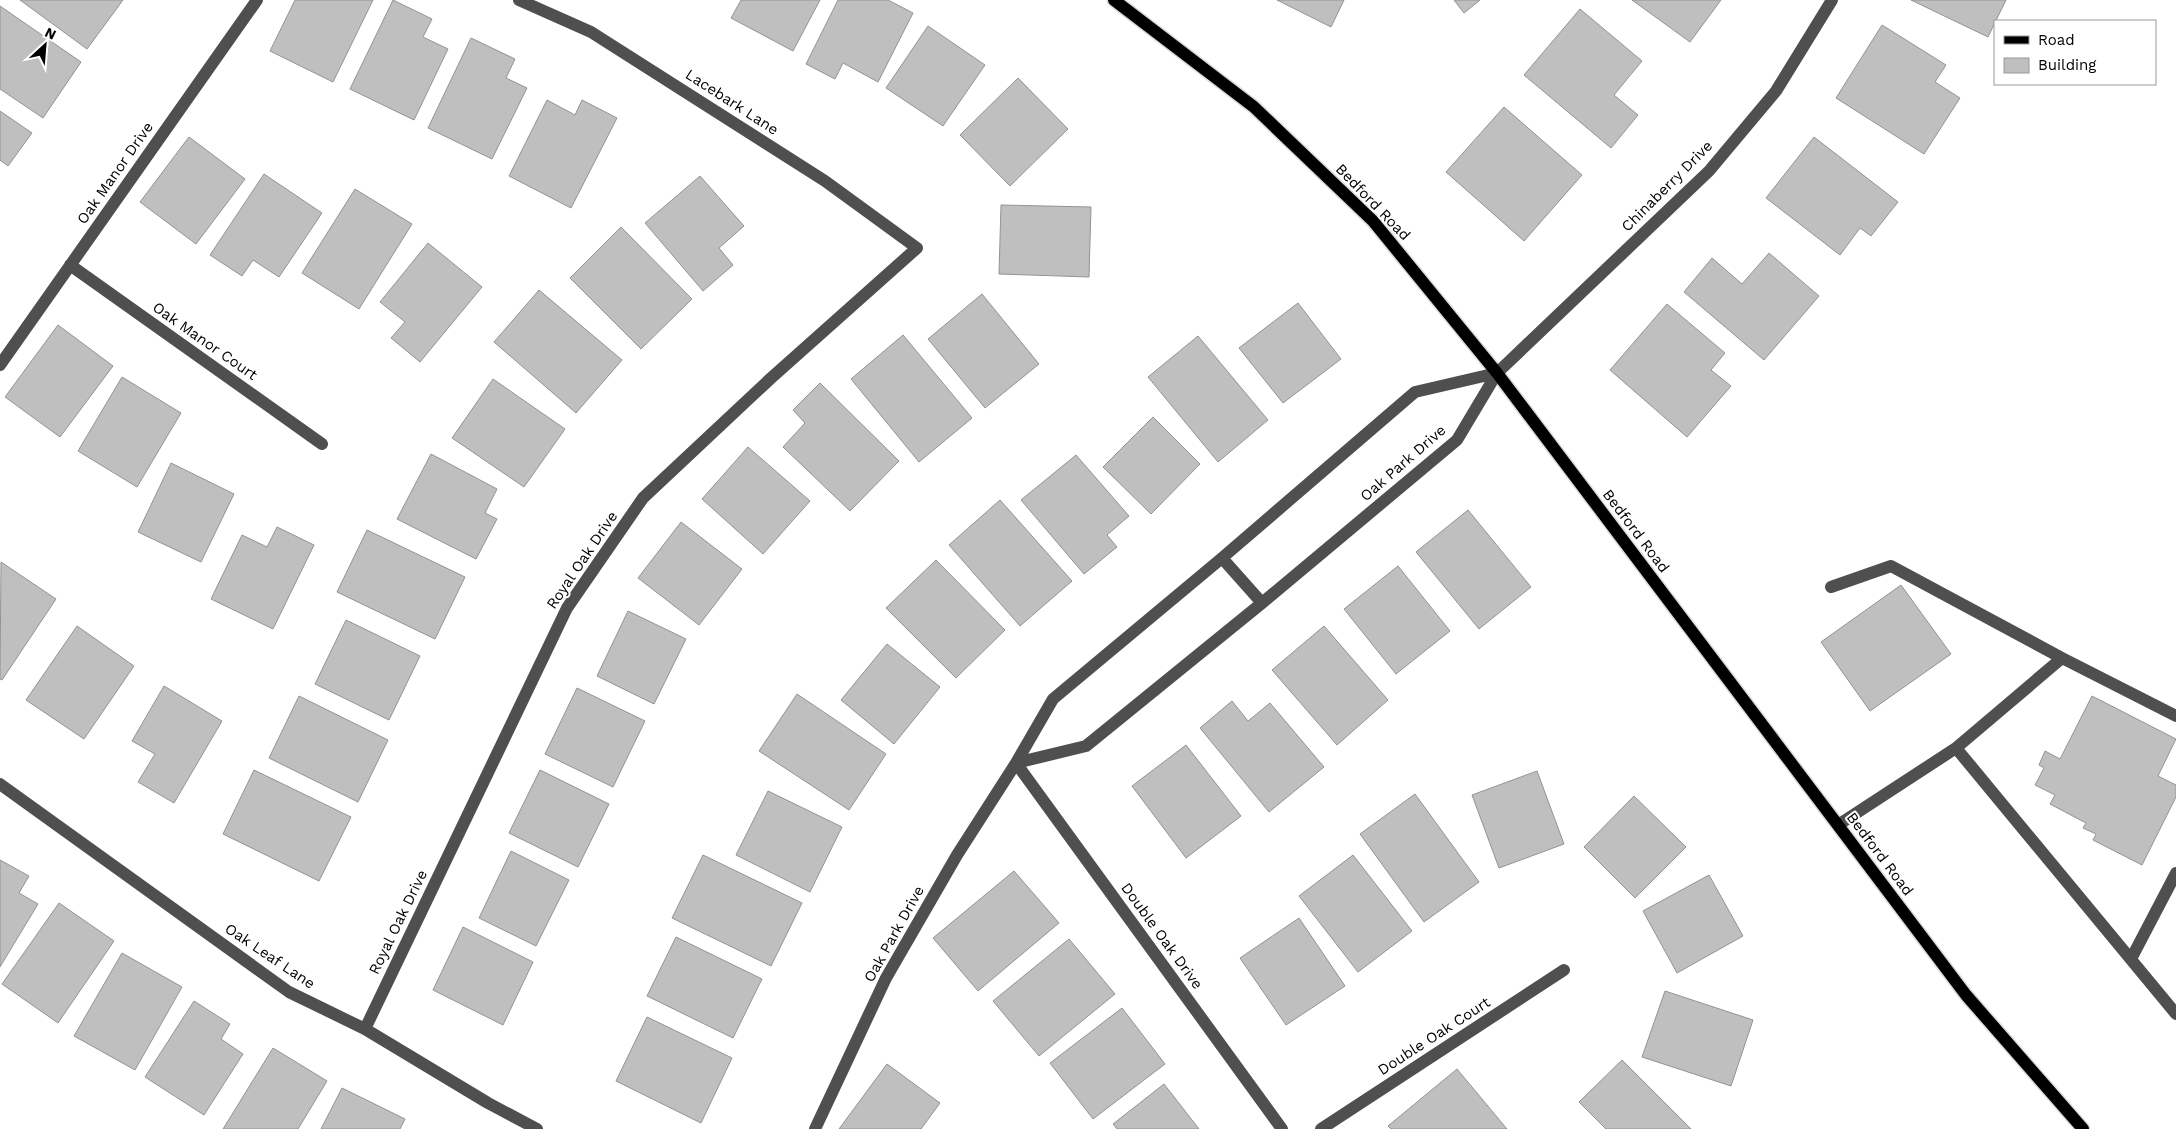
<svg xmlns="http://www.w3.org/2000/svg" width="2176" height="1129" font-family="'Work Sans',sans-serif">
<rect width="100%" height="100%" fill="#fff"/>
<path fill="#bfbfbf" stroke="#939393" d="M20,0h103l-36,49z
M295,0h78l-40,82 -63,-31z
M393,0l39,19 -9,18 25,12 -34,71 -64,-31z
M741,0h79l-27,51 -62,-33z
M838,0h50l25,13 -35,69 -35,-19 -8,16 -29,-15z
M1277,0h67l-13,27z
M1454,0h26l-16,13z
M1632,0h89l-31,42z
M1911,0h95l-18,37z
M0,6l81,56 -38,56 -43,-29z
M1580,9l62,52 -28,34 24,20 -27,33 -87,-73z
M1882,25l64,40 -11,17 25,16 -36,56 -88,-56z
M928,26l57,39 -42,61 -57,-38z
M471,38l44,21 -9,19 21,10 -35,71 -64,-31z
M1018,78l50,51 -58,57 -50,-51z
M547,100l28,15 7,-15 35,18 -46,90 -62,-32z
M1504,107l78,68 -58,66 -78,-69z
M0,111l32,22 -24,33 -8,-6z
M189,137l56,42 -49,65 -56,-42z
M1814,137l84,65 -27,34 -11,-8 -20,27 -74,-57z
M264,174l58,39 -43,64 -26,-17 -11,16 -32,-21z
M700,176l44,50 -25,22 14,17 -30,26 -58,-68z
M355,189l57,35 -53,85 -57,-36z
M1001,205l90,2 -2,70 -90,-3z
M621,227l71,72 -51,50 -71,-71z
M428,243l54,44 -62,75 -29,-24 14,-16 -25,-20z
M1769,253l50,43 -55,64 -80,-68 28,-34 30,26z
M539,290l83,70 -46,53 -82,-71z
M982,294l57,70 -54,44 -57,-69z
M1298,303l43,56 -58,44 -44,-55z
M1667,304l58,49 -14,17 20,16 -44,51 -77,-67z
M58,325l55,41 -53,71 -55,-40z
M903,335l69,83 -53,44 -68,-83z
M1198,336l70,84 -50,42 -70,-85z
M122,377l59,36 -44,74 -59,-36z
M493,379l72,50 -41,58 -72,-49z
M820,383l79,78 -49,50 -67,-64 22,-24 -12,-13z
M1153,417l47,47 -49,50 -48,-47z
M748,447l62,54 -47,53 -61,-55z
M431,454l66,35 -12,24 12,6 -21,40 -79,-40z
M1076,455l53,61 -22,19 10,12 -33,27 -63,-74z
M171,463l63,31 -33,68 -63,-30z
M1000,500l72,81 -52,45 -71,-81z
M1468,510l63,77 -52,42 -63,-77z
M681,522l61,47 -43,56 -61,-47z
M277,527l37,18 -41,84 -62,-30 31,-64 25,12z
M367,530l98,47 -30,62 -98,-47z
M936,560l69,70 -49,48 -70,-70z
M1,562l55,37 -54,81 -2,-1z
M1398,566l52,65 -54,43 -52,-65z
M1901,585l50,69 -81,57 -49,-69z
M628,611l58,28 -32,65 -57,-28z
M346,620l74,36 -31,64 -74,-36z
M77,626l57,40 -50,73 -58,-39z
M1324,626l64,74 -51,45 -65,-75z
M887,644l53,43 -46,57 -53,-44z
M164,686l58,35 -48,82 -36,-21 17,-28 -23,-13z
M577,688l68,33 -32,66 -68,-33z
M797,694l89,60 -37,56 -90,-59z
M299,696l89,44 -30,62 -89,-44z
M2092,696l84,43 -18,37 18,9v12l-34,68 -49,-25 3,-6 -13,-6 3,-5 -36,-19 5,-9 -20,-10 9,-17 -5,-3 6,-14 15,8z
M1232,701l16,20 22,-18 54,64 -55,45 -69,-84z
M1186,745l55,71 -55,42 -54,-72z
M254,770l97,47 -32,64 -96,-47z
M540,770l69,34 -31,63 -69,-34z
M1537,771l27,73 -65,24 -27,-73z
M768,791l74,36 -32,65 -74,-37z
M1415,794l64,88 -55,40 -64,-88z
M1634,796l52,51 -51,51 -51,-51z
M511,851l58,29 -33,66 -57,-28z
M703,855l99,48 -31,63 -99,-48z
M1353,855l59,76 -54,41 -59,-76z
M0,860l29,16 -10,17 19,11 -38,63z
M1014,871l45,52 -81,68 -45,-53z
M1709,875l34,61 -66,37 -34,-62z
M59,903l55,38 -56,82 -56,-39z
M1299,918l46,68 -59,39 -46,-67z
M463,927l70,35 -30,63 -70,-35z
M676,937l86,42 -29,59 -86,-42z
M1069,939l46,55 -76,62 -46,-55z
M122,953l60,34 -47,83 -61,-34z
M1665,991l88,29 -22,66 -89,-29z
M194,1001l36,23 -9,15 22,15 -39,61 -59,-38z
M1122,1008l43,56 -72,55 -43,-56z
M647,1017l85,41 -31,65 -85,-42z
M273,1048l54,33 -29,48h-75z
M1622,1060l69,69h-85l-27,-27z
M887,1064l53,39 -19,26h-82z
M1457,1069l50,60h-116l-3,-3z
M1164,1084l35,45h-82l-4,-5z
M342,1088l63,31 -5,10h-79z"/>
<g fill="none" stroke-linecap="round" stroke-linejoin="round">
<g stroke="#dbdbdb" stroke-width="15">
<path id="major" d="M1114,0l140,107 119,114 124,152 469,622 117,134"/>
</g>
<path stroke="#4f4f4f" stroke-width="12" d="M70,265l252,179
M0,365l257,-365
M1222,558l40,45
M1831,587l60,-21 171,92
M2176,716l-114,-58 -106,90 220,266
M1016,763l70,-17 176,-143 195,-163 40,-67 212,-202 67,-80 56,-91
M1016,763l266,366
M0,784l289,208 76,37 123,74 49,26
M1838,825l118,-77
M2131,959l45,-86
M365,1029l202,-421 76,-110 127,-119 147,-131 -92,-67 -234,-149 -72,-32
M815,1129l71,-151 71,-123 59,-92 37,-64 169,-141 193,-166 82,-19
M1321,1129l243,-159"/>
<use href="#major" stroke="#000" stroke-width="12"/>
</g>
<g text-anchor="middle" stroke-width="4" stroke-linejoin="round" paint-order="stroke">
<g font-size="15" fill="#000" stroke="#fff">
<text transform="translate(732 102) rotate(33)" y="5">Lacebark Lane</text>
<text transform="translate(115 173) rotate(-55)" y="5">Oak Manor Drive</text>
<text transform="translate(1667 186) rotate(-45)" y="5">Chinaberry Drive</text>
<text transform="translate(1373 202) rotate(46)" y="5">Bedford Road</text>
<text transform="translate(205 341) rotate(35)" y="5">Oak Manor Court</text>
<text transform="translate(1403 463) rotate(-41)" y="5">Oak Park Drive</text>
<text transform="translate(1636 531) rotate(53)" y="5">Bedford Road</text>
<text transform="translate(582 560) rotate(-56)" y="5">Royal Oak Drive</text>
<text transform="translate(1880 854) rotate(53)" y="5">Bedford Road</text>
<text transform="translate(398 922) rotate(-64)" y="5">Royal Oak Drive</text>
<text transform="translate(894 934) rotate(-61)" y="5">Oak Park Drive</text>
<text transform="translate(1162 936) rotate(54)" y="5">Double Oak Drive</text>
<text transform="translate(270 956) rotate(34)" y="5">Oak Leaf Lane</text>
<text transform="translate(1434 1036) rotate(-33)" y="5">Double Oak Court</text>
</g>
</g>
<rect x="1994" y="20" width="162" height="65" fill="#ffffff" stroke="#999999"/>
<rect x="2004" y="36" width="25" height="8" fill="#000000" stroke="#999999"/>
<text x="2038" y="45" font-size="15" fill="#000000">Road</text>
<rect x="2004" y="58" width="25" height="15" fill="#bfbfbf" stroke="#999999"/>
<text x="2038" y="70" font-size="15" fill="#000000">Building</text>
<g transform="translate(45 45) rotate(26)" stroke="#ffffff" stroke-width="4" paint-order="stroke">
<path d="M0-4L9 19L0 12L-9 19Z" fill="#000000"/>
<text y="-8" font-size="14" font-weight="bold" text-anchor="middle" fill="#000000">N</text>
</g>
</svg>
